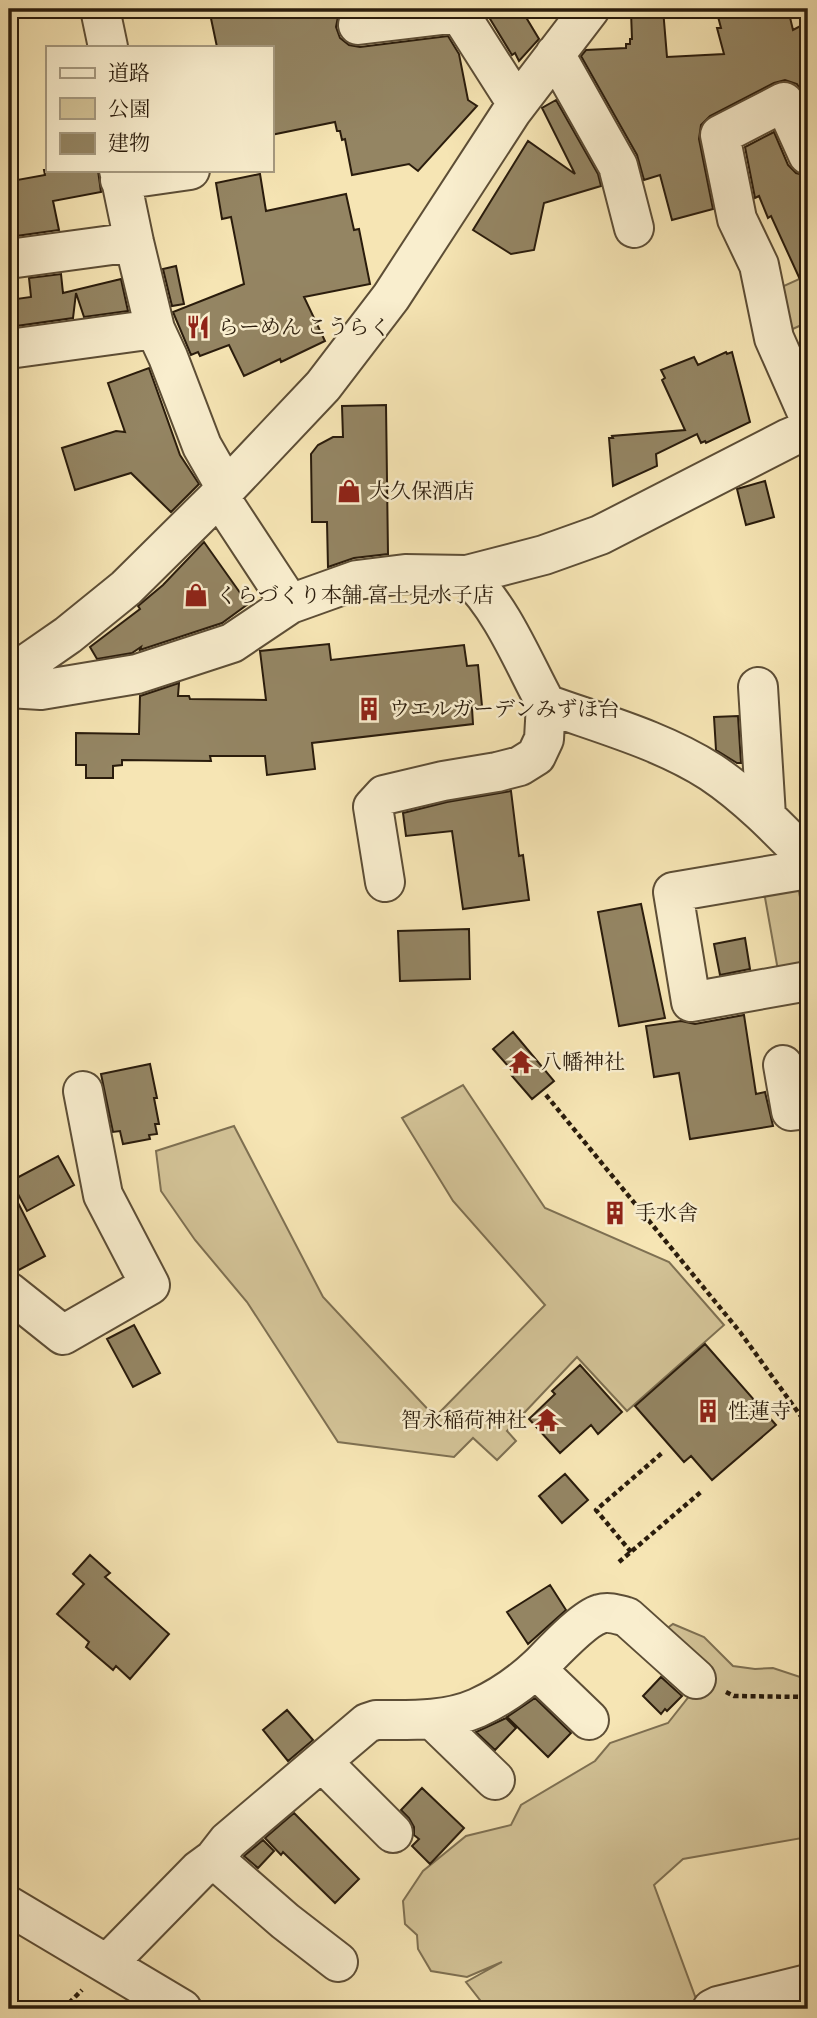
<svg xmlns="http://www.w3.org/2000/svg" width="817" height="2018" font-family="'Gentium Book Plus','Noto Serif JP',serif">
<rect width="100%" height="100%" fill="#f6e5b4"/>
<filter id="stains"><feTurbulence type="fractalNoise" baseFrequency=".00286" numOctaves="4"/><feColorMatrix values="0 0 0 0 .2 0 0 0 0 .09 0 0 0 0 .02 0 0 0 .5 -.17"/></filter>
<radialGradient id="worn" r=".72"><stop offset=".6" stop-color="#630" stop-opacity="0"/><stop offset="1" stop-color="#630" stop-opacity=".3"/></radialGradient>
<path fill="#d3c397" stroke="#7e7052" stroke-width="2" d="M808,275v47l-24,11 -7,-44z
M798,886l10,55v30l-29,5 -15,-84z
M463,1085l82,123 124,54 55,63 -97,86 -50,-54 -70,74 9,10 -19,19 -24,-22 -19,19 -116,-15 -91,-140 -52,-62 -34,-49 -5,-40 78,-25 89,171 112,120 110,-112 -92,-104 -51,-83z
M673,1624l31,13 29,29 22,3 18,-1 27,9 8,-1v161l-125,22 -29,26 45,122 -5,2h-207l-21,-27 36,-20 -35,15 -36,-6 -13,-22 -1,-14 -12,-11 -2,-23 20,-30 43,-35 45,-11 10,-20 74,-44 15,-18 58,-20 22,-28 -24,-66z"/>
<path fill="#948563" stroke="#2a1c0c" stroke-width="2" d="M209,9h135l-6,8 -2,10 4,11 9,7 11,2 88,-11 11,18 9,46 9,6 -59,65 -9,-7 -57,11 -7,-36 -3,1 -2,-9h-3l-2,-9 -64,13v-88h-54z
M484,9h37l18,30 -20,22 -4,-8 -3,2z
M635,9h28l4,48 57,-3 -7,-26h4l-5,-19h72l5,21 15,-8v81l-11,-19 -12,-4 -11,3 -64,33 -9,9 -2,14 14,70 -41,11 -12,-45 -16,5 -7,-25 -56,-99 5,-6 40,-2v-4h4v-5h2l-1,-27h4z
M556,100l42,74 3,12 -57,17 -10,47 -23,4 -38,-24 55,-89 47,33 -33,-66z
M774,132l14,33 8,8 12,3v121l-37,-81 -3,2 -9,-22 -4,2 -10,-51z
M44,170h54l3,22 -48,9 6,29 -50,7v-52l8,-2v-3l28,-5z
M260,174l6,37 80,-17 8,36 5,-1 11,55 -66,13 21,44 -44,21 -1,-3 -36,17 -15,-31 -29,11 -2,-4 -7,3 -18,-43 71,-28 -13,-67 -9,2 -6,-36z
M176,266l8,38 -12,2 -9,-37z
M61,274l2,19 58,-14 7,32 -44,6 -8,-24 -3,25 -64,9v-27l22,-3 -2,-19z
M726,352l1,2 5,-2 18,70 -44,21 -1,-2 -4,2 -4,-9 -41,20 1,12 -44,20 -4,-48h4l-1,-2 73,-6 -23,-50 3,-2 -4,-8 33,-13 4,8z
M149,368l31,87 19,29 -28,28 -40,-39 -56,17 -13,-42 54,-17 9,1 -17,-49z
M386,405l2,149 -34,4 -26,9 -1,-45h-15l-1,-68 7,-9 15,-8h10l-1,-31z
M765,481l9,36 -28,8 -9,-36z
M204,542l44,62 -26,19 -82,27 1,-3 -9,6 -35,6 -7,-12 50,-38 -2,-3 25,-21z
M329,644l2,16 133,-15 3,21 11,-1 4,41 -10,2 1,16 -161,19 3,26 -48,6 -2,-19h-55l1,5 -89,-1v5l-9,1v12h-27v-13h-10v-32l63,1 1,-38 39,-13 -1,13h11l1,3 76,1 -6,-49z
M738,716l3,47h-4l-21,-13 -2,-33z
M511,791l8,65 4,-1 6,45 -66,9 -11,-78 -46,5 -3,-23 44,-11z
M641,904l24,114 -46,8 -21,-114z
M469,929l1,50 -70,2 -2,-50z
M745,938l5,31 -30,6 -6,-31z
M744,1015l12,79 9,-2 8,34 -83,13 -11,-66 -25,4 -8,-51 35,-5 14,3z
M513,1032l41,49 -22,18 -20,-23 3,-2 -22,-25z
M150,1064l7,34h-3l5,26h-4l2,10 -8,1 1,4 -27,5 -3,-13 -7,1 -12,-58z
M58,1156l16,29 -47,26 -16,-30z
M9,1185l36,71 -30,16 -6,-1z
M134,1325l26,48 -27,14 -26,-48z
M705,1344l71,81 -64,55 -21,-24 -7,6 -49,-56z
M580,1365l42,47 -24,22 -7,-9 -31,28 -31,-34 26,-25 -3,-3z
M565,1474l23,26 -26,23 -23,-27z
M90,1555l20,18 -5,4 64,57 -39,45 -14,-13 -3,4 -27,-23 3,-5 -32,-28 27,-30 -11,-10z
M550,1585l16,25 -38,34 -21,-32z
M661,1677l21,19 -15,15 -2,-2 -4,5 -18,-18z
M535,1698l36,35 -23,24 -41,-40z
M287,1710l26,30 -25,21 -25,-31z
M506,1718l10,10 -21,22 -19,-18z
M422,1788l42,40 -34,36 -18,-18 7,-7 -5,-4v-8l-5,-9 -8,-8z
M294,1813l65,66 -24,24 -52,-51 -2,3 -16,-17z
M263,1840l11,11 -16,17 -14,-12z"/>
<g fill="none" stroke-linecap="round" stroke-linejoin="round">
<g stroke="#5d4e36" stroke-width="42">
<path id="minor" d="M100,9l8,38
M358,25l101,-12 58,91
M555,54l63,112 16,62
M808,155l-24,-53 -64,33 17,84 22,46 15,73 34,77
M119,170l15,72 21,87 13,28 34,89 24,42
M120,180l70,-10
M9,259l125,-17
M9,349l146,-20
M219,496l71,108
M467,575c36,35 55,85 79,129 55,20 115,36 165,68 36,24 67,56 97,87
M9,676l59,-41 58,-47 93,-92 104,-110 68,-89 121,-186 78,-102
M758,687l8,129
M9,688l32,2 96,-16 95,-31 58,-39 67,-24 48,-6 62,1 77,-20 56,-20 189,-97 19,-8
M808,869l-135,23 18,110 117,-21
M385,882l-12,-75 11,-12 59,-14 54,-9 23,-6 16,-10 8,-17 2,-35
M783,1065l8,46 17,-2
M9,1292l54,43 87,-50 -47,-90 -20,-104
M536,1669l53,51
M433,1720l62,60
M322,1762l71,71
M214,1859l71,62 53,41
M9,1906l173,103
M107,1964l92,-94 15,-11 14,-18 139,-118 9,-3c33,0 69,2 101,-12 22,-10 44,-25 62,-42 14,-14 44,-47 61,-52 9,-3 19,1 27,3l69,62
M712,2009l6,-3 90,-22"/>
</g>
<path stroke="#2a1c0c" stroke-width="4.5" stroke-dasharray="5 3.5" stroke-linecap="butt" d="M546,1095l194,237 68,94
M631,1552l-35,-42 66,-57
M619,1562l83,-71
M726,1692l8,4 74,1
M63,2009l19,-19"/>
<use href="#minor" stroke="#f9eece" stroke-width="38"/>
</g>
<defs>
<g id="restaurant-bare" transform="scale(1.89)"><path d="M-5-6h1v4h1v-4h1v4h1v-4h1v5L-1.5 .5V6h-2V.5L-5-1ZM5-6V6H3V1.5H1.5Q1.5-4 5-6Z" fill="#8f2418" stroke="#f9eece" stroke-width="2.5" paint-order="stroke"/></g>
<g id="shop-bare" transform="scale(1.89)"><path d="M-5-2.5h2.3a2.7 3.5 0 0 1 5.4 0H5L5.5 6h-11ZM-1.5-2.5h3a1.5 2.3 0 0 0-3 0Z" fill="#8f2418" stroke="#f9eece" stroke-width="2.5" paint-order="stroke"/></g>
<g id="building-bare" transform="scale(1.89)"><path d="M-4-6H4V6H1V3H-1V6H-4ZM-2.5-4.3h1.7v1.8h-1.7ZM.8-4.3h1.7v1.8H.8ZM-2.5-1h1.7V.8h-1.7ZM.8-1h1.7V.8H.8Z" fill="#8f2418" stroke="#f9eece" stroke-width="2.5" paint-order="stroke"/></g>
<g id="temple-bare" transform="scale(1.89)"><path d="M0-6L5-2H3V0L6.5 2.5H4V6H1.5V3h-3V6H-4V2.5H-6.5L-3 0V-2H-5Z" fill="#8f2418" stroke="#f9eece" stroke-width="2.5" paint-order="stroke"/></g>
</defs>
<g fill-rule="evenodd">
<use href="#restaurant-bare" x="198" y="327"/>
<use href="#shop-bare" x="349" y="491"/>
<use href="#shop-bare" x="196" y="595"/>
<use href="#building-bare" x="369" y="709"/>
<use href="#temple-bare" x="521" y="1062"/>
<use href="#building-bare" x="615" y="1213"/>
<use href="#building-bare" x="708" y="1411"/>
<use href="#temple-bare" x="547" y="1420"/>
</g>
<g text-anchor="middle" stroke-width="5" stroke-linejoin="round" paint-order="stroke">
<g font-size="21" fill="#2a1c0c" stroke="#f9eece" text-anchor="start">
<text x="218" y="334">らーめん こうらく</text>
<text x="369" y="498">大久保酒店</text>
<text x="216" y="602">くらづくり本舗 富士見水子店</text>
<text x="389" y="716">ウエルガーデンみずほ台</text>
<text x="541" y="1069">八幡神社</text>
<text x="635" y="1220">手水舎</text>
<text x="728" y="1418">性蓮寺</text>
<text x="527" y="1427" text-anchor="end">智永稲荷神社</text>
</g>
</g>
<rect width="817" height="2018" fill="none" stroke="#f6e5b4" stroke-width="35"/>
<rect x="10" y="10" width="796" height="1997" fill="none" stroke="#2a1c0c" stroke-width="3.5"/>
<rect x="18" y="18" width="782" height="1983" fill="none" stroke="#2a1c0c" stroke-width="2"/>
<rect x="46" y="46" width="228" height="126" fill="#f9eece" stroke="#a69a80" stroke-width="2"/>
<rect x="60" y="68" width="35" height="10" fill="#f9eece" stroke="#a69a80" stroke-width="2"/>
<text x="108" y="80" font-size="21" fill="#2a1c0c">道路</text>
<rect x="60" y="98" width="35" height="21" fill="#d3c397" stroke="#a69a80" stroke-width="2"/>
<text x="108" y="116" font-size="21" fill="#2a1c0c">公園</text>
<rect x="60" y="133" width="35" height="21" fill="#948563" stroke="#a69a80" stroke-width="2"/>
<text x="108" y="150" font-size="21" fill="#2a1c0c">建物</text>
<rect width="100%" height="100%" filter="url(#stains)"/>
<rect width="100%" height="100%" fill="url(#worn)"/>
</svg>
